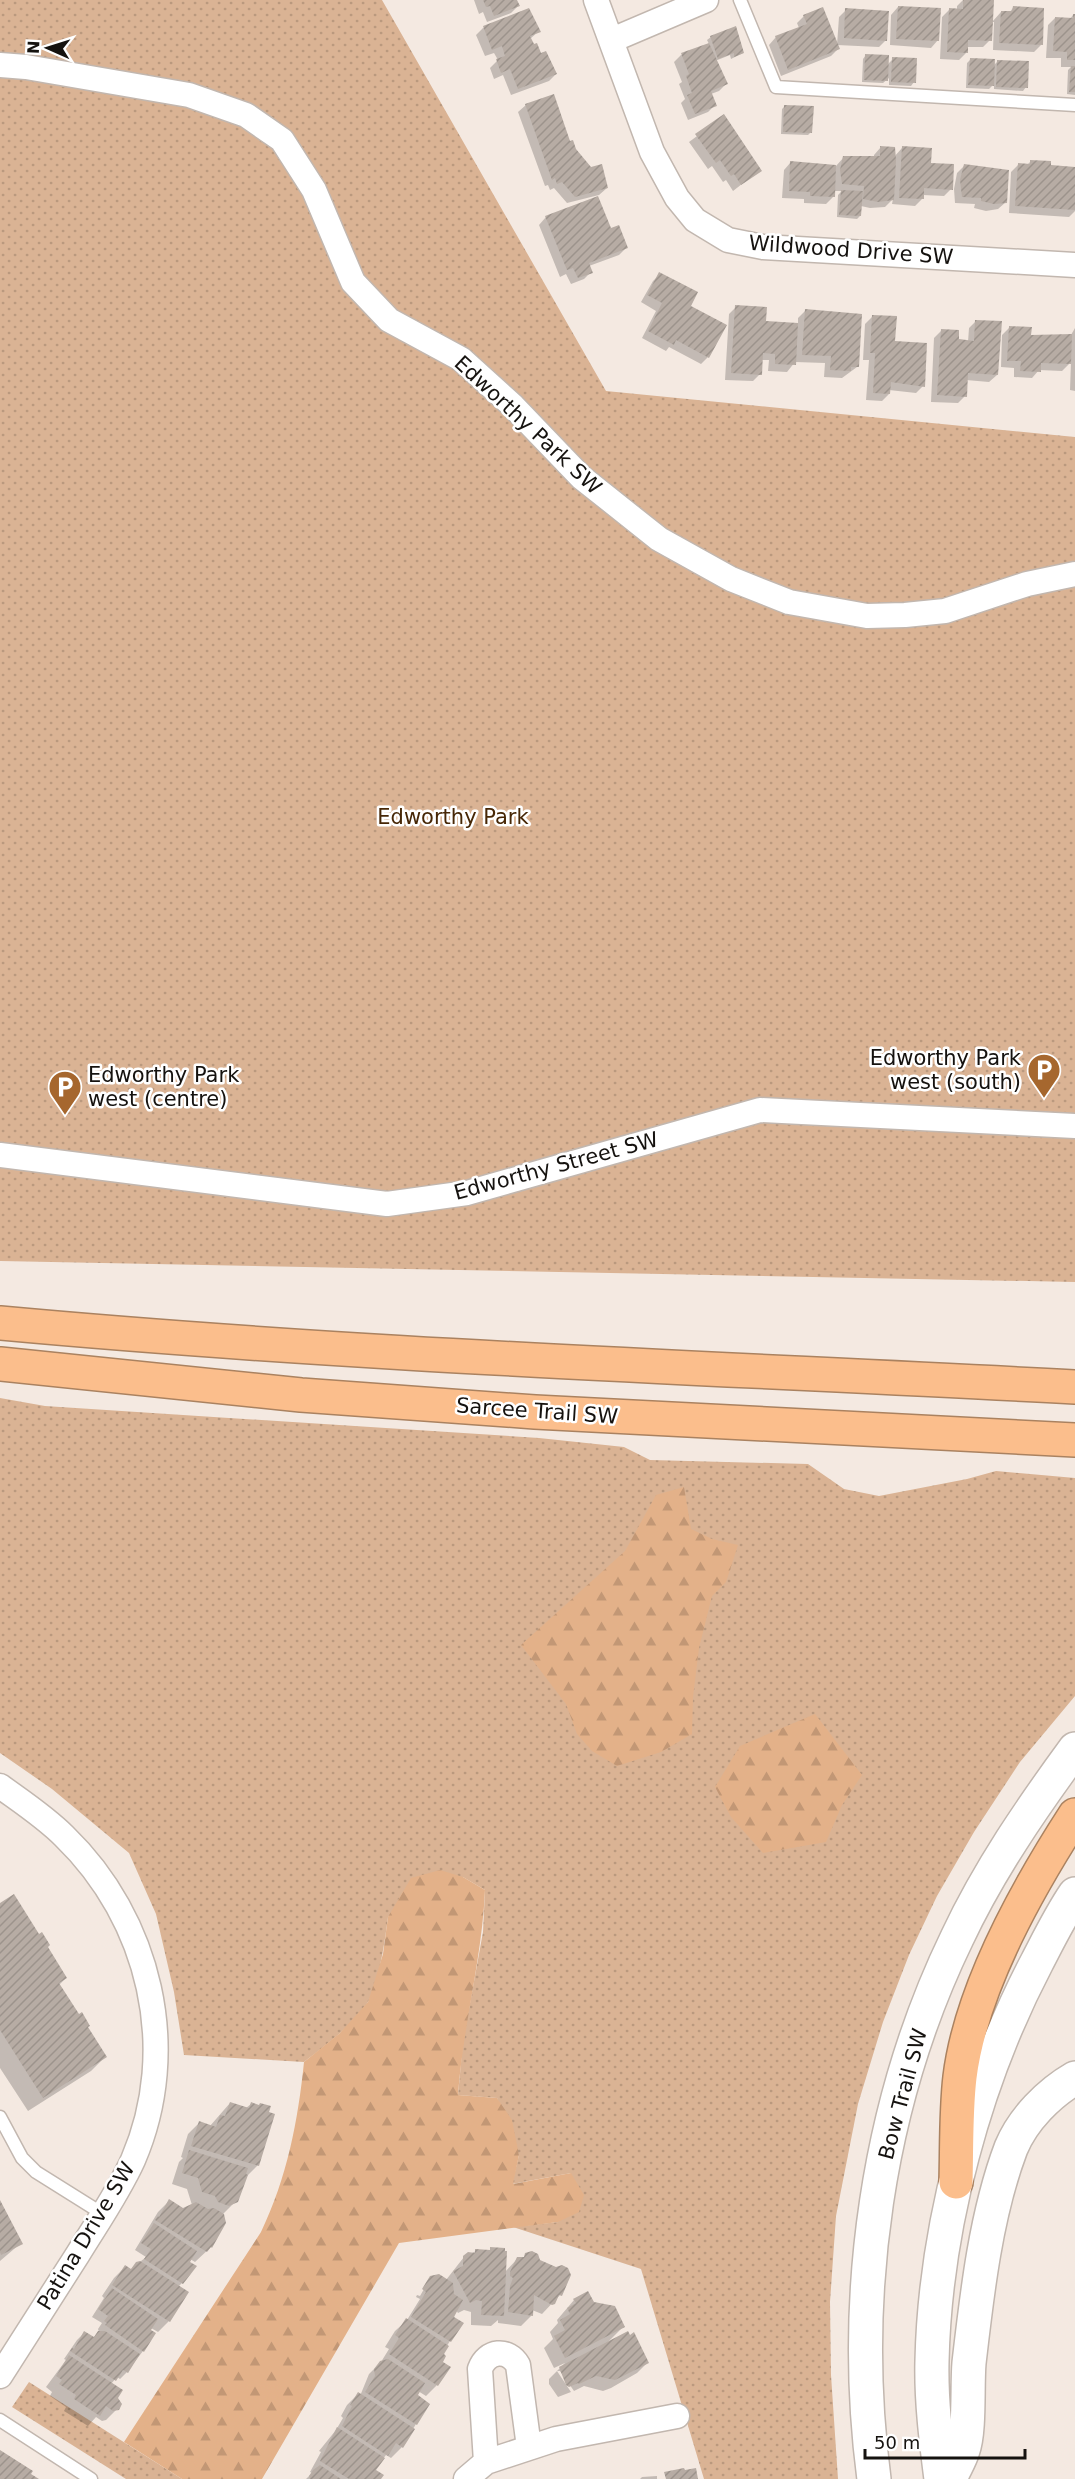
<svg xmlns="http://www.w3.org/2000/svg" width="1075" height="2479" font-family="'DejaVu Sans',sans-serif">
<defs>
<pattern id="green-dots" width="8" height="8" patternUnits="userSpaceOnUse" patternTransform="scale(1.5)"><rect width="8" height="8" fill="#dab394"/><path d="M2 2h.1M6 6h.1" fill="none" stroke="#ba997e" stroke-width="1.8" stroke-linecap="round"/></pattern>
<pattern id="forest-firs" width="22" height="20" patternUnits="userSpaceOnUse" patternTransform="scale(1.5)"><rect width="22" height="20" fill="#e3b189"/><path d="M5 1l3.5 6h-7zM16 11l3.5 6h-7z" fill="#c29775"/></pattern>
<pattern id="building-hatch" width="6" height="6" patternUnits="userSpaceOnUse" patternTransform="scale(1.5)"><rect width="6" height="6" fill="#b7aca4"/><path d="M-1 1l2-2M0 6l6-6M5 7l2-2" fill="none" stroke="#9c938c"/></pattern>
</defs>
<rect width="100%" height="100%" fill="#f4e9e1"/>
<path fill="url(#green-dots)" d="M0,0h382l224,391 469,46v845l-1075,-21z
M0,1398l45,8 494,32 85,9 26,13 158,4 36,25 35,7 88,-17 29,-8 79,7v218l-55,66 -46,70 -37,64 -28,59 -26,67 -25,82 -22,112 -6,86 1,73 7,104h-134l-63,-210 -128,-42 45,-5 13,-49 -59,11 7,-29 -22,-57 -39,-3 5,-53 20,-110 2,-42 -22,-13 -75,40c-3,23 -9,66 -20,85 -13,22 -45,45 -64,60l-120,-7 -10,-63 -18,-78 -27,-61 -77,-64 -52,-36z
M29,2382l153,97h-56l-114,-72z"/>
<path fill="url(#forest-firs)" d="M684,1487l7,42 21,10 26,6 -12,37 -14,14 -13,52 -6,49 -1,37 -31,18 -44,14 -25,-15 -15,-17 -11,-30 -45,-59 104,-94 31,-56z
M815,1714l47,61 -20,30 -16,37 -63,11 -32,-36 -16,-30 25,-41z
M440,1870l23,7 22,13c-3,69 -22,136 -27,205l39,3 15,22 7,35 -6,29 58,-11 13,22 -5,17 -21,10 -159,21 -137,236h-80l-58,-37 137,-210c26,-54 37,-111 43,-170l36,-29 28,-31 15,-48 5,-37 23,-39z"/>
<path fill="#0003" d="M474,0h42l2,6 -7,7 -24,9 -4,-10 -4,2z
M963,0h19l8,40 -7,7h-17v6l-7,7 -19,-1 2,-42 7,-7h8v-4z
M898,7l40,33 -7,8 -41,-3 1,-30z
M1013,8l28,37 -7,7 -41,-2 1,-28h-2l9,-10 8,1z
M529,10l10,21 -9,8 26,35 -7,7 -38,14 -8,-20 -9,4 -4,-11 8,-8 -4,-7 -9,3 -9,-21 7,-7z
M846,10l40,30 -7,7 -42,-2 2,-28z
M1073,15h2v80l-8,-1 1,-24 3,-3h-10v-9h-15l2,-33 7,-7 15,1z
M804,16l34,33 -7,7 -50,20 -12,-31 7,-8 23,-9 -2,-5z
M711,37l32,16 -12,6 -1,-4 -15,6 11,23 -7,7 -8,3 4,11 -7,7 -20,8 -7,-17 4,-4 -6,-15 3,-2 -8,-20 7,-7 28,-11 -2,-4z
M866,55l22,9 5,-5 21,23 -3,4 -22,-1v-7l-6,5 -21,-1 1,-23z
M970,60l23,6 5,-5 28,26 -3,4 -29,-2v-5l-5,5 -23,-1 1,-25z
M526,105l43,38 38,45 -8,7 -32,8 -13,-15 -4,2 -2,-5 -3,1 -27,-74z
M785,106l26,26 -3,3 -27,-1 1,-25z
M723,117l37,53 -27,21 -7,-11 -3,2 -11,-16 -4,3 -19,-27z
M881,147l13,10 8,-9 27,16 22,25 -7,7 -21,-1 -1,4 -7,7 -23,-2 1,-5 -8,8 -15,1 -9,-2 -1,10 -3,3 -20,-2 1,-22 4,-4h-8l-1,6 -7,7 -22,-1v-4l-22,-1 2,-28 7,-8 45,4 8,-9 30,1v-3z
M1031,161l18,6 26,1v43l-6,6 -60,-4 2,-41 7,-7h9z
M964,166l42,36 -8,7 -12,2 -12,-3 1,-4 -20,-1 -1,-14 3,-16z
M546,217l80,31 -7,7 -30,11 2,6 -7,7 -13,5 -5,-10 -6,3 -21,-52z
M660,274l29,33 19,50 -7,7 -32,-17 -3,4 -24,-13 14,-27 -15,-9 12,-21z
M736,307l29,15 33,2v-6l7,-7 52,56 -15,11 -18,-1 1,-14 -30,-1 -8,10 -19,-1 1,-11h-8l-1,14 -7,7 -28,-1 4,-66z
M873,316l21,26 29,44 -7,7 -27,-3v4l-7,7 -16,-1 3,-40h-6l2,-36z
M976,321l21,54 -8,7 -23,-2 -1,16 -7,7 -27,-1 3,-64 8,-8 15,11 11,1 1,-14z
M1009,328l21,9 41,-2 4,-7v63l-5,-1 1,-28 -9,9 -23,-1 -7,8 -18,-1v-9l-13,-1 1,-32z
M0,1905l46,42 20,31 -7,7 46,72 -14,14 -63,40 -28,-43z
M230,2103l16,5 5,-4 7,61 -11,11 -11,25 -13,13 -12,33 -16,15 -5,-3 -8,24 -4,4 9,6 -18,28 -11,11 -7,-4 -8,23 -16,21 -7,7 -3,-2 -6,7 5,13 1,12 -11,11 -4,1 -6,-4 -8,9 -24,-15 2,-4 -16,-11 2,-4 -6,-5 20,-27 -2,-1 13,-19 7,-7 9,5 6,-6 -1,-3 4,-6 -10,-6 12,-19 -2,-2 12,-18 11,-11 5,3 16,-13 -11,-7 23,-38 11,-11 14,8 9,-4 -5,-16 -15,-5 7,-22 4,-4 -2,-1 7,-23 11,-11 11,3z
M0,2203l21,40 -21,18z
M491,2249l14,23 13,-14 4,1 4,-4 34,40 -18,19 -10,-4v5l-11,11 -23,-3v-3l-7,6 -20,-1v-13l-7,-2 -6,3 -2,-3 -4,8 -2,23 -9,14 -4,30 -11,11 -8,-5 -2,33 -14,23 -11,11 -5,-3 -13,16 6,8h-73l6,-6 -2,-1 11,-20 -2,-1 17,-21 7,-12 -2,-2 6,-11 11,-11 2,2 9,-22 12,-12 8,-13 -4,-2 10,-16 12,-11 13,-21 -4,-2 1,-2 3,1 8,-14 18,-2 18,-23 12,-6h13z
M574,2300l19,3 30,24 -16,16 41,19 -11,11 -26,15 -8,3 -19,-5 -10,5 -14,-20h-3l8,-8 -11,5 -10,-20 9,-9 -3,-7 8,-9 -1,-3z
M557,2371l14,21 -13,5 -9,-13v-5z
M657,2476v3h-17l2,-2z"/>
<path fill="url(#building-hatch)" d="M483,0h34l3,6 -26,10 -4,-10 -4,1z
M963,0h31l-2,41 -24,-1v13l-21,-1 2,-44 14,1z
M898,6l43,2 -2,33 -43,-2z
M1013,6l31,2 -1,37 -44,-2 2,-32h11z
M823,7l17,42 -52,21 -13,-34 32,-12 -4,-9z
M529,8l12,24 -11,4 4,8 3,-1 4,10 5,-2 11,23 -39,15 -8,-20 -9,4 -5,-14 9,-3 -3,-10 -10,4 -9,-24z
M845,8l44,3 -2,30 -43,-3z
M1073,14h2v46h-8v-8l-14,-1 2,-34 18,1z
M736,26l8,27 -10,4v-4l-16,6 -8,-23z
M709,43l19,41 -17,7 6,15 -22,8 -8,-19 5,-2 -6,-17 3,-2 -8,-21z
M865,54l24,1 -1,26 -24,-1z
M892,57l25,1 -1,25 -25,-1z
M970,58l25,1 -1,27 -26,-1z
M997,60l32,1 -1,27 -32,-1z
M1071,66h4v26h-6z
M554,94l16,47 3,-1 3,9 15,18 11,-3 6,24 -33,9 -13,-15 -5,2 -2,-6 -3,2 -27,-76z
M784,105l30,1 -2,27 -29,-1z
M724,114l38,57 -21,14 -7,-11 -3,2 -11,-16 -4,3 -21,-29z
M880,146l15,1 1,13 -2,40 -16,2 -15,-3 1,-13 -22,-2 -2,-14 3,-14h37z
M902,146l30,2 -1,15 23,1 -1,26 -29,-2v11l-25,-1z
M1030,160l21,1v4l24,2v43l-60,-4 3,-43 12,1z
M790,161l46,4 -1,32 -25,-1v-4l-21,-1z
M964,164l45,6 -2,33 -13,1 -13,-3v-3l-19,-1 -2,-17z
M841,190l22,1 -2,25 -22,-1z
M598,196l13,32 8,-3 9,23 -39,15 4,10 -15,5 -5,-10 -6,2 -22,-54z
M659,272l39,20 -7,14 36,19 -18,33 -33,-18 -2,5 -26,-14 14,-28 -15,-8z
M735,305l32,2 -1,14 32,2 -2,42 -21,-1v-10l-12,-1 -1,22 -31,-2z
M805,309l57,5 -3,53h-8v4l-21,-1 1,-14 -29,-1z
M872,315l25,1 -2,25 32,2 -2,44 -34,-5 -1,12 -17,-1 2,-40h-5z
M975,320l27,1 -4,54 -30,-2 -1,24 -30,-2 4,-66 18,1v9l15,2z
M1009,326l23,1 -1,8 41,-1 -1,30 -30,-1v9l-21,-1 1,-10h-14z
M14,1894l25,40 3,-2 8,13 -2,2 19,31 -8,5 20,31 3,-2 8,14 -2,1 19,30 -64,41 -43,-68v-127z
M230,2102l19,6 2,-6 8,3 1,-2 11,3 -2,6 6,2 -16,52 -68,-20 8,-25 17,6 4,-12 5,1z
M189,2150l59,18 -2,6 2,1 -10,27 -9,4 -11,-4 -3,-6 -13,-4 -4,-14 -16,-5z
M169,2199l14,9 13,-6 12,7 6,-1 10,6 2,9 -14,25 -1,-1 -4,5 -52,-32 3,-4 1,1z
M0,2200l23,44 -22,11 -1,-3z
M154,2223l43,28 -7,11 7,4 -14,18 -39,-25 7,-10 -10,-6z
M490,2247l15,1v3h2l-3,65 -23,-1 1,-14 -6,-1 -6,3 -17,-32 10,-5v-10l5,-4 7,1v-4l15,1z
M532,2251l6,3 2,6 16,7 6,-2 6,3 3,7 -9,21 -3,-1 -4,9 -3,1 -18,-10 -1,21 -25,-4 2,-26 3,-8 -3,-2v-4l7,-15h7l1,-4z
M140,2261l49,31 -19,30 -58,-37 13,-20 6,4 5,-7z
M439,2274l14,9 1,11 9,6 -9,17 10,6 -13,19 -40,-25 15,-25 -4,-3 8,-13z
M112,2288l46,31 -7,11 5,3 -12,19 -39,-27 2,-2 -3,-2 4,-5 -10,-7z
M588,2291l6,11 21,4 10,21 -60,31 -11,-22 11,-6 -5,-10 10,-6 -3,-6 9,-5 -3,-4z
M406,2318l43,28 -5,8 2,2 -3,6 8,5 -13,19 -49,-32 10,-16 -4,-3z
M84,2331l10,6 4,-6h7l35,23 -12,19 -5,-3 -7,11 -46,-30 2,-3 2,1z
M628,2331l2,4 4,-3 15,31 -34,17 -19,-4 -17,8 -1,-1 -9,4 -3,-2 -7,-18z
M69,2355l54,35 -5,8 4,6 -3,6 -6,1 -7,-5 -6,10 -26,-17 2,-4 -17,-11 3,-4 -6,-4z
M388,2359l37,24 -7,12 12,9 -13,21 -52,-33 10,-16 -1,-7 6,-8z
M358,2392l57,37 -12,19 -7,-5 -8,13 -46,-30 10,-20 -2,-1z
M337,2427l48,31 -9,12 8,5 -3,4h-32l-29,-18z
M0,2450l33,21 -2,3 8,5h-39z
M320,2465l21,14h-31l-1,-3 4,-6z
M684,2468l1,2 11,-2 2,11h-32l-2,-7z"/>
<g fill="none" stroke-linecap="round" stroke-linejoin="round">
<g stroke="#c2b7af" stroke-width="15">
<path id="lane" d="M740,0l36,87 299,18
M0,2117l22,41 14,14 67,42
M0,2420l91,59"/>
</g>
<g stroke="#c2b7af" stroke-width="27">
<path id="street" d="M596,0l56,152 25,46 18,22 33,20 35,7 312,18
M612,40l94,-40
M0,65l26,2 163,28 57,20 36,25 32,50 39,92 36,38 72,39 52,47 68,71 78,62 72,40 58,23 78,14 38,-1 40,-4 82,-27 48,-10
M0,1155l387,49 80,-11 293,-83 315,16
M0,1786c22,16 45,31 64,50 86,83 117,213 69,324 -15,33 -36,63 -55,94 -26,40 -52,81 -78,122
M486,2462l-6,-93c7,-19 28,-21 38,-4l11,82
M466,2479l20,-17 70,-23 121,-23"/>
</g>
<g stroke="#c2b7af" stroke-width="36">
<path id="secondary" d="M874,2479c-24,-182 3,-376 83,-541 32,-68 74,-129 118,-189
M941,2479c-5,-39 -10,-79 -9,-118 3,-134 43,-281 105,-399 12,-23 23,-46 38,-68
M950,2479c4,-10 10,-19 13,-29 7,-19 4,-64 6,-87 8,-70 17,-149 42,-215 12,-29 38,-55 64,-70"/>
</g>
<g stroke="#aa8260" stroke-width="36">
<path id="highway" d="M0,1323c358,33 717,45 1075,64
M0,1364l301,31 234,17 540,28
M956,2182c1,-35 0,-71 4,-105 11,-89 67,-188 115,-262"/>
</g>
<use href="#lane" stroke="#fff" stroke-width="12"/>
<use href="#street" stroke="#fff" stroke-width="24"/>
<use href="#secondary" stroke="#fff" stroke-width="33"/>
<use href="#highway" stroke="#fbbe8c" stroke-width="33"/>
</g>
<defs>
<g id="parking-pin" transform="scale(1.725)"><path d="M0 17L-7.5 6A9.5 9.5 0 1 1 7.5 6Z" fill="#a6672e" stroke="#fff"/><path d="M-3.5-5.5H1a3.5 3.5 0 0 1 0 7H-1V5.5H-3.5ZM-1-3.4V-.6H.8a1.4 1.4 0 0 0 0-2.8Z" fill="#fff"/></g>
</defs>
<g fill-rule="evenodd">
<use href="#parking-pin" x="1044" y="1070"/>
<use href="#parking-pin" x="65" y="1087"/>
</g>
<g text-anchor="middle" stroke-width="5" stroke-linejoin="round" paint-order="stroke">
<g font-size="21" fill="#15120f" stroke="#fff">
<text transform="translate(851 250) rotate(4)" y="7">Wildwood Drive SW</text>
<text transform="translate(528 425) rotate(43)" y="7">Edworthy Park SW</text>
<text transform="translate(556 1166) rotate(-15)" y="7">Edworthy Street SW</text>
<text transform="translate(537 1411) rotate(4)" y="7">Sarcee Trail SW</text>
<text transform="translate(903 2094) rotate(-75)" y="7">Bow Trail SW</text>
<text transform="translate(86 2236) rotate(-59)" y="7">Patina Drive SW</text>
</g>
<g font-size="21" fill="#472706" stroke="#fff">
<text x="453" y="824">Edworthy Park</text>
</g>
<g font-size="21" fill="#15120f" stroke="#fff" text-anchor="end">
<text x="1021" y="1065">Edworthy Park<tspan x="1021" dy="24">west (south)</tspan></text>
<text x="88" y="1082" text-anchor="start">Edworthy Park<tspan x="88" dy="24">west (centre)</tspan></text>
</g>
</g>
<g transform="translate(48 48) rotate(273)" stroke="#ffffff" stroke-width="4.5" paint-order="stroke">
<path d="M0-4.5L10 22L0 15L-10 22Z" fill="#15120f"/>
<text y="-9" font-size="16" font-weight="bold" text-anchor="middle" fill="#15120f">N</text>
</g>
<path d="M865 2449v9h160v-9" fill="none" stroke="#15120f" stroke-width="3"/>
<text x="874" y="2449" font-size="18" fill="#15120f" stroke="#ffffff" stroke-width="4.5" paint-order="stroke">50 m</text>
</svg>
